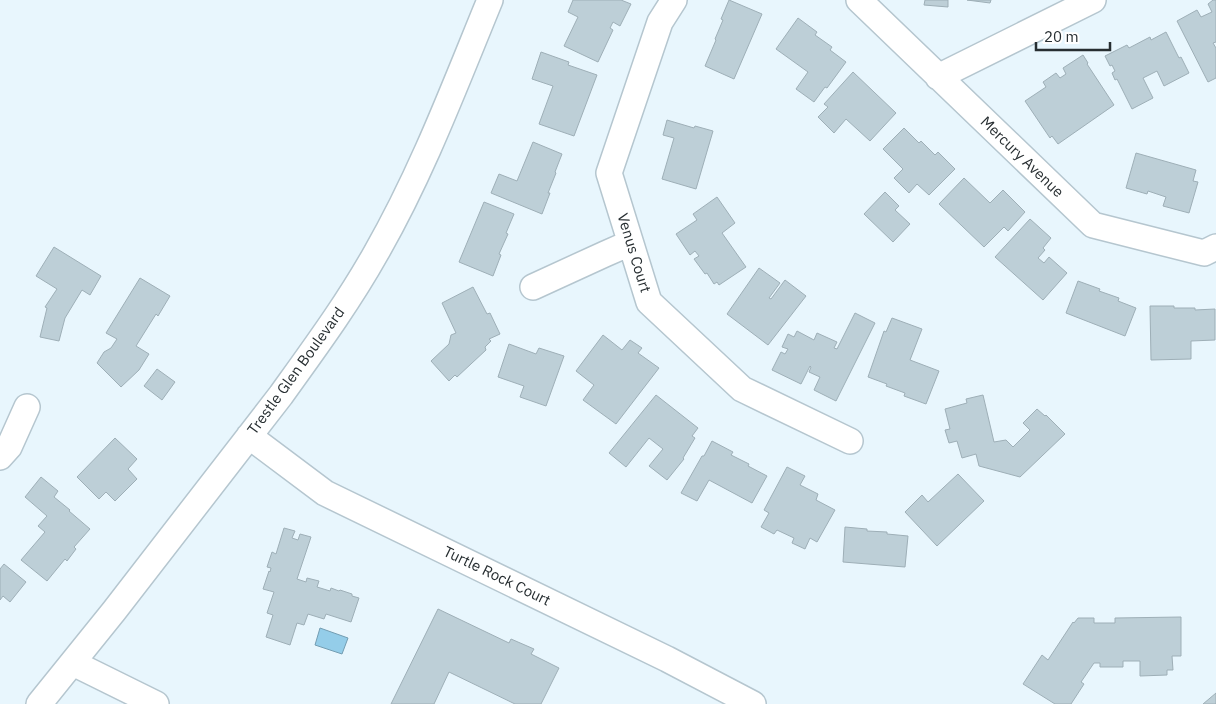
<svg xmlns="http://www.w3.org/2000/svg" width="1216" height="704" font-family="'IBM Plex Sans',sans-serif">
<rect width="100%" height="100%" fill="#e8f6fd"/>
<path fill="#94cde9" stroke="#739db2" d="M320,628l28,10 -6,16 -27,-9z"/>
<path fill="#bdcfd7" stroke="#9eafb7" d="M573,0h48l10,4 -11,22 -7,-4 -3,6 3,2 -15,32 -34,-16 14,-29 -10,-5z
M729,0l33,14 -28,65 -29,-13 11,-26 -1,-1 8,-19 -2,-1z
M925,0h23v7l-24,-2z
M967,0h24l-1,3z
M1213,0h3v42l-3,1 3,5v30l-8,4 -31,-61 20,-11 4,7 11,-5 -4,-8z
M798,18l19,14 -2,3 17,12 -2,3 16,12 -19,26 -2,-1 -11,15 -18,-13 12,-17 -32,-23z
M1166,32l13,26 2,-1 8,16 -25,13 -7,-15 -14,7 10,20 -21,11 -15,-30 -2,1 -3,-7 3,-2 -3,-6 -2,1 -5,-10 22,-11 2,3 21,-11 1,3z
M541,52l28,10 -1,3 29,10 -23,61 -35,-12 14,-38 -21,-7z
M1083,55l5,8 -1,1 27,41 -56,39 -6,-8 -2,2 -25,-37 21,-14 -3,-5 13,-9 4,5 6,-4 -3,-6z
M853,72l43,41 -26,28 -24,-22 -12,14 -16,-16 10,-10 -4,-3z
M667,120l27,8 1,-2 18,5 -17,58 -34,-10 12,-41 -11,-3z
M904,128l15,15 2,-2 14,14 3,-3 17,17 -26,26 -12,-11 -8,9 -15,-15 9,-9 -20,-20z
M533,142l29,12 -7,18 1,1 -8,20h2l-8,21 -51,-21 8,-19 18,7z
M1136,153l60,17 -3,11 5,1 -9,31 -26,-7 3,-9 -18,-6 -1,3 -21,-6z
M964,178l26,25 13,-13 22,22 -17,19 -4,-4 -20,20 -45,-43z
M885,192l14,14 -4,4 15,14 -17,18 -29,-28z
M717,197l18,26 -13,10 24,34 -27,18 -2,-3 -3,2 -7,-11 -2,1 -11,-15 5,-3 -4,-5 -5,4 -14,-21 21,-14 -4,-6z
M484,202l30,12 -8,19 2,1 -9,20 2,1 -8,21 -34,-14z
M1030,219l21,19 -8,10 2,2 -7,8 6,5 5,-6 18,16 -24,27 -48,-43z
M54,247l47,29 -11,19 -8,-5 -17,28 -6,23 -19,-4 7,-29 -2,-1 12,-18 -21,-13z
M759,268l21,15 -11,15 2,1 14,-19 21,16 -38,49 -41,-31z
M140,278l30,18 -12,20 -2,-2 -20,32 13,8 -10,16 -18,17 -24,-24 7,-11 7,-4 6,-9 -11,-6z
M1078,281l22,8 -1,2 20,7 -1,3 18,7 -11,28 -59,-23z
M473,287l14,27 3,-1 10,21 -11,5 2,2 -6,6 1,3 -29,27 -2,-2 -6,6 -18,-20 18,-17 2,-9 5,-2 -14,-30z
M1150,306h24v2h21v2l20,-1v31l-24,1v18l-40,1z
M855,313l20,10 -39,78 -22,-11 6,-13 -11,-5 2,-5 -1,-1 -9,18 -29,-14 9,-18 4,2 3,-5 -6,-2 6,-13 6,3 3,-6 17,9 3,-7 20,9 -3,6 3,1z
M892,318l30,11 -12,31 29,11 -13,33 -22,-8 1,-3 -19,-7 1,-2 -19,-7 16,-46 2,1z
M603,335l19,15 8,-10 12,8 -4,5 21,15 -43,56 -33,-24 11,-15 -18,-14z
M509,344l27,10 3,-6 25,8 -18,50 -26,-9 4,-11 -26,-9z
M157,369l18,13 -13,18 -18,-14z
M656,395l42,33 -6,8 3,2 -12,20 1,1 -17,21 -18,-14 14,-17 -14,-11 -23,29 -17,-14z
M983,395l11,47 12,-2 7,7 17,-17 -7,-7 14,-14 8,7 1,-1 19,19 -45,43 -41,-11 -3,-12 -14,4 -5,-17 -8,2 -4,-13 5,-1 -5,-20 22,-6 -1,-4z
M115,438l22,21 -9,10 9,10 -22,22 -9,-9 -7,7 -22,-22z
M712,441l21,11 -2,3 18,9 -1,2 19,10 -15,27 -43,-23 -12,21 -16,-8 21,-37h2z
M787,467l18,9 -5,9 18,9 -2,6 19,10 -18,32 -7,-4 -5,11 -13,-6 2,-5 -17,-8 -3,4 -13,-7 8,-14 -5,-3z
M958,474l26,27 -47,45 -32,-34 17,-17 6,7z
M41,477l17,14 -4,6 16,13 -1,1 21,18 -16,18 2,2 -9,12 -2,-2 -18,22 -26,-21 24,-28 -7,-6 9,-10 -22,-19z
M845,527l22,2v2l20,1v2l21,2 -3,31 -62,-5z
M284,528l11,3 -3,7 6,2 2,-6 11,3 -14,42 9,3 1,-4 12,3 -2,6 13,4 1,-3 8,3 1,-1 12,4v2l7,2 -8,24 -25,-8 -2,5 -16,-5 -4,11 -7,-2 -7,22 -24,-8 7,-22 -6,-2 7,-21 -11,-3 6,-18 1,1 1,-4 -4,-1 5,-15 4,2z
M4,564l22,18 -16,20 -7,-6 -3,4v-31z
M438,609l71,34 2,-4 23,10 -3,5 28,14 -18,36h-26l-66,-32 -15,32h-43z
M1181,617v39h-9l1,14h-6v5l-27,1v-15h-17v6h-23v-4h-6l-13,19 3,2 -13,20h-16l-32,-20 19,-29 6,5 25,-38 1,1 4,-5h16v5h21v-5z
M1216,693v11h-13z"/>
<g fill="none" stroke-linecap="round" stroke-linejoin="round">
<g stroke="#b5c6cf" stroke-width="28">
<path id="minor" d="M674,0l-14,22 -51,151 40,129 93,87 108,52
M859,0l234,225 111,28 12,-6
M938,77l155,-77
M533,287l72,-33 25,-11
M249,436l76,57 342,166 86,45
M0,457l9,-10 18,-40
M73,663l83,41
M39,704l75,-93 167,-216c33,-46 67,-92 95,-142 46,-80 79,-168 114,-253"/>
</g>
<use href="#minor" stroke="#fff" stroke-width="25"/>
</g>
<g text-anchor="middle" stroke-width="4.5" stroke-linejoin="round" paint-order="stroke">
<g font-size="15" fill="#272e31" stroke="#fff">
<text transform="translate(1022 157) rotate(44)" y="5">Mercury Avenue</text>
<text transform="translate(634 253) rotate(73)" y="5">Venus Court</text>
<text transform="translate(296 371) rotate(-54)" y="5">Trestle Glen Boulevard</text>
<text transform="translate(497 576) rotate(26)" y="5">Turtle Rock Court</text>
</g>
</g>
<path d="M1036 42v8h74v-8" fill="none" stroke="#272e31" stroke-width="2.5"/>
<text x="1044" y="42" font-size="15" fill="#272e31" stroke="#ffffff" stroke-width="4" paint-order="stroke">20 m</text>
</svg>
